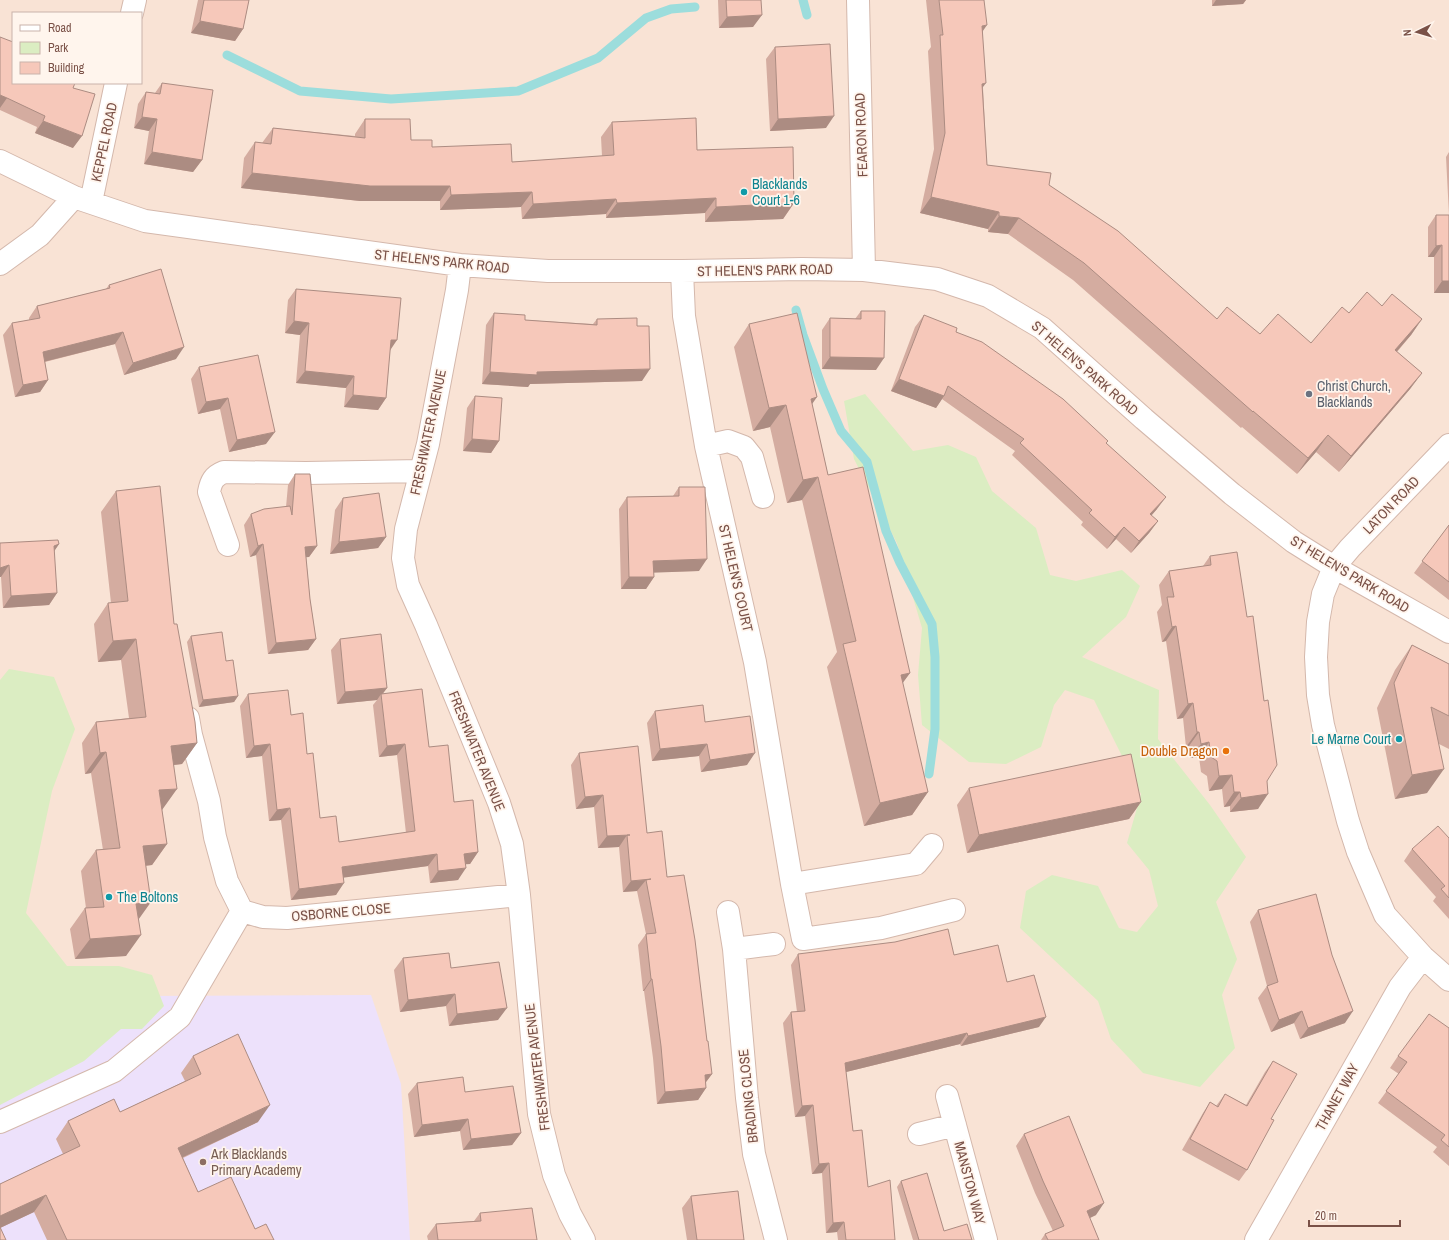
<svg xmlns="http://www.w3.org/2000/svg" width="1449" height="1240" font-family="'Archivo Narrow',sans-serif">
<rect width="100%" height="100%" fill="#fef0e5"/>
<path fill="#f9e3d5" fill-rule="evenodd" d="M0,0h1449v1240h-1449zM13,13h128v70h-128z"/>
<path fill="#ede1fb" d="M371,995l30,89 9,156h-410v-185l136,-59z"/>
<path fill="#dbedc2" d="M865,394l48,57 35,-6 28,12 16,34 44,37 14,47 26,6 46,-11 18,16 -14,31 -44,40 77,33 -1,49 52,66 36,52 -30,45 21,57 -15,36 13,53 -35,39 -57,-14 -32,-34 -13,-38 -78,-73 6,-37 26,-16 46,11 21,42 18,4 21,-26 -9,-36 -22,-27 14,-49 -47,-94 -29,-10 -11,15 -13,42 -35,17 -37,-2 -47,-37 -4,-50 4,-47 -25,-85 -43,-84 -10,-58z
M9,669l45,8 21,52 -23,62 -26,122 41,53h52l33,9 12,31 -22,23h-21l-37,32 -84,44v-425z"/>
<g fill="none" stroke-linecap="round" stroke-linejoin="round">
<path stroke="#9cdddc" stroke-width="9" d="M803,0l4,15
M227,55l73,36 91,8 127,-8 80,-33 48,-40 25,-9 24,-2
M796,310l7,25 20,54 18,42 26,31 19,69 14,32 32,61 3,33v72l-6,45"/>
<g stroke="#d4b8ac" stroke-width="24">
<path id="minor" d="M858,0l6,270
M132,13l3,-13
M0,161l74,36 71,24 315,44 88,6h134l120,-2 62,1 73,9 51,17 54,32 102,91 88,75 62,48 40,25 115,65
M91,202l25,-119
M0,264l40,-29 34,-38
M460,265l-3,25 -29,154 -22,85 -3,29 5,27 18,40 73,178 13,41 7,51 20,219 15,61 16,39 14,26
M682,271l2,45 22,130 49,216 37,222 11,55 78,-11 73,-18
M1449,445l-99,103 -16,19 -11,27 -5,28 -2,35 2,38 5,30 25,96 10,31 27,63 38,42 26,23
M706,446l22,-5 16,6 8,10 11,40
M228,545l-19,-53c2,-11 5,-16 15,-20l82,1 115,-2
M188,718l3,17 18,66 6,36 12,44 15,30 21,6 24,1 232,-23
M792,884l124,-20 16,-19
M728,912l6,37 13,149 7,56 22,86
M734,949l40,-5
M947,1096l39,144
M0,1122l114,-51 66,-54 62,-106
M919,1134l36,-9
M1256,1240l144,-253 23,-30"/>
</g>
<use href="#minor" stroke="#fff" stroke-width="22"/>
</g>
<path fill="#d4aca0" d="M198,0h51l-6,29 -8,12 -44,-8z
M718,0h43l-8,27 -34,1z
M926,0h58l-1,31v57l4,77 62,20 168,134 43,15 51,9 38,-30 33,-7 40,13 -11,16 -14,17 25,21 -12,16 -71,83 -23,-20 -19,22 -55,-47 -1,1 -168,-148 -65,-46 -20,-2v-3l-68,-16 14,-64 -6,-98 3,-4z
M1212,0h34l-3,4 -31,2z
M0,37l73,51v60l-38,-15 2,-6 -37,-17z
M775,47l51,81 -56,3 -4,-72z
M162,83l40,77 -9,12 -49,-8 5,-33 -15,-3 4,-24 8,-12 9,1z
M365,119l46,21 21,7 80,15 90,-6 -1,-19 11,-15 85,28 97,53 -11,16 -78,3v-9l-99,5v-4l-84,5 -1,-12 -81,3v-9h-80l-119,-13 3,-30 11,-16 7,1 11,-15 82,8v-2z
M1449,152v141h-15v-36h-6v-30l8,-12h13l-3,-58z
M109,285l67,74 -52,16 -9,-31 -70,18 3,18 -8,12 -25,5 -12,-62 9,-12 17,-3v-2l8,-12 69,-17z
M296,289l94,61 -4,48 -8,12 -34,-3 2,-19 -50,-5 4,-48 -15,-2 3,-33z
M861,311l15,59 -54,-1v-39l8,-12 25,1z
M494,313l31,7 68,4 4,-5 40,7 5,55 -112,3 -2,3 -46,-3 4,-59z
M924,315l32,17 150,111 51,66 -6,7 7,5 -9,12 -18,20 -15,-14 -9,10 -26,-24 2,-3 -71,-67 3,-4 -73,-52 -6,9 -45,-17 24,-64z
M749,324l63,80 16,71 82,198 -8,10 26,109 -16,23 -48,11 -37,-159 10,-15 -35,-152 -15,3 -17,-76 -17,4 -19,-84z
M258,355l8,89 -37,8 -9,-43 -22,5 -7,-35 8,-12z
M475,396l24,45 -8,12 -28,-2 4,-43z
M295,474l22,72 -8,11h-3l4,42 6,40 -8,11 -40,4 -12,-99 -6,2 -6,-32 7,-11 35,-7 2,-22z
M679,487l20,84 -45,1v5l-8,12h-25l-2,-80 8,-12 46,-1z
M116,491l58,133 23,119 -15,21 -8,1 -12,45 5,34 -15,21 -6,1 -8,53 -12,37 -51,3 -5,-30 15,-21h1l-5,-37 15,-21h7l-12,-77 -6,1 -3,-31 14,-21 33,-4 -8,-58 -23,2 -4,-38 14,-21h3l-10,-91z
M343,498l43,39 -8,11 -48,6 5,-44z
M1449,525v75l-35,-27z
M0,543l59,1 -5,7 3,42 -8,12 -46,3 -2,-31h-1z
M1210,556l57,225 -9,28 -28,3v-6l-6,1 -2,-18 -13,2 -2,-15 -6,-4 -2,-15 -9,1 -1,-12 -3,1 -3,-29 -6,1 -11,-78 -4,1 -5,-30 5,-7 -3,-20 10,-14 34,-5z
M191,636l35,25 12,35 -4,6 -35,5 -12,-65z
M340,639l47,49 -4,5 46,54 49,105 -8,12h-5l-7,16 -28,3 -2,-17 -84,11 -8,18 -45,5 -10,-80 -12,1 -7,-65 -16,2 -6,-52 8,-12 43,21 16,39 13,64 19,24 67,-9 -9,-78 -18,2 -6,-52 4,-5 -40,4 -6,-54z
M1412,645l37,19v85l-10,-5 -12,49 -32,6 -18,-91 18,-38z
M655,711l50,11 42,43 -46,7 -2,-16 -47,5 -5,-38z
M579,753l68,80 20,44 40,164 5,33 -6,8v6l-8,12 -41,4 -4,-46 -9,-67h-1l-5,-46 8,-11 -9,-43 -14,1 -4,-45 -21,1 -4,-41 -18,2 -5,-44z
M969,788l172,14 -12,17 -162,34 -10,-48z
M1449,838v81l-16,-18 3,-4 -32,-36 8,-12z
M1258,910l87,113 -45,16 -6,-16 -23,9 -13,-34 9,-12 -17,-64z
M798,954l156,1 53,27 32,45 -78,19 -1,-2 -114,28 7,59 15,56 27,53h-57l-1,-8 -11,1 -4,-60 -10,1 -7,-58 -10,1 -12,-94 8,-11h6l-6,-47z
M403,958l48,10 47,52 -49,6 -3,-20 -46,6 -6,-42z
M1449,1028v138l-16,-14 4,-5 -59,-44 21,-29 -9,-6 8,-12z
M193,1056l65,66 -75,36 15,34 57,37 19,11h-227l-13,-28 -34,16v12v-56l63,-30 -7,-15 12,-18 52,-9 65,-31 -4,-8z
M1273,1061l-2,58 -24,51 -8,11 -57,-31 21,-37 7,-11 6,4 9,-12 21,11 19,-33z
M417,1083l48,9 56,41 -9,12 -49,5 -3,-19 -46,6 -6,-43z
M1024,1134l72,81 -6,3 9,22h-58l4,-6 8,-3 -18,-38 -19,-47z
M901,1181l43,50 28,9h-59l-16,-53z
M691,1196l53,44h-57l-5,-32z
M480,1213l57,27h-109l-1,-4 9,-12 38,-3z"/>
<path fill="#ac8c82" d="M1216,0h30l-3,4 -31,2z
M762,15l-9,12 -34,1 8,-11z
M200,21l43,8 -8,12 -44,-8z
M987,25l-11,16 6,-15z
M986,83l-12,16 8,-15z
M0,95l7,3 -7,10z
M834,116l-8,12 -56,3 8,-12z
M142,117l15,2 -8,12 -15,-3z
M43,121l39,15 -9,12 -38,-15z
M152,152l50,8 -9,12 -49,-8z
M252,173l198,13 -10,15h-80l-119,-13z
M532,192l-11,15 -81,3 11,-15z
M931,197l68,15 -11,17 -68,-16z
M716,198l-11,15 -99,5 11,-15z
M616,199l-10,15 -84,5 11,-15z
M794,203l-11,16 -78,3 11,-15z
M999,216l20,2 -11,16 -20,-2z
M1442,245l-8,12h-6l8,-11z
M1442,281h7v12h-15z
M1422,319l-11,16 -27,31 11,-16z
M294,321l15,2 -9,12 -15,-2z
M123,332l-8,12 -80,20 8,-12z
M391,340h6l-8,12z
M184,347l-8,12 -52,16 9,-12z
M830,357l54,1 -8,12 -54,-1z
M650,369l-8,12 -112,3 -2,3 -46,-3 8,-12h47z
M305,371l49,5 -8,12 -50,-5z
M1422,373l-12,16 -71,83 12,-16z
M899,379l45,17 -8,12 -45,-17z
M48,380l-8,12 -25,5 8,-12z
M353,395l33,3 -8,12 -34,-3z
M817,397l-16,23 10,-21z
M228,398l-8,11 -22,5 8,-12z
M786,405l-16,22 -17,4 16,-23z
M275,432l-9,12 -37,8 8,-12z
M1328,435l-12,17 -19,22 11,-16z
M472,439l27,2 -8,12 -28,-2z
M818,477l-16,23 -15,3 16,-23z
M1166,497l-9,12 -15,17 8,-12z
M1158,521l-9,12 -18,20 8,-12z
M1124,527l-8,12 -9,10 8,-12z
M386,537l-8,11 -48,6 9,-12z
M59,544l-8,12 3,-10z
M263,544l-7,11 -6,2 8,-11z
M317,546l-8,11 -12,1 8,-11z
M707,559l-8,12 -54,2 8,-12z
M9,565l-8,12h-1v-9z
M629,577h25l-8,12h-25z
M57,593l-8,12 -46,3 8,-12z
M1176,626l-10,15 -4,1 10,-15z
M136,639l-15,21 -23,2 15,-21z
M316,639l-8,11 -40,4 8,-11z
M910,673l-16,22 7,-20z
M387,688l-6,8v-2l-4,6 -40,4 8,-12z
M238,696l-4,6 -35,5 4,-7z
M1193,703l-10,15 -6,1 11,-15z
M1197,732h2l-10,14 -3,1z
M1209,742l-10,15 -9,1 11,-14z
M197,743l-15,21 -26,3 15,-21z
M270,744l-8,12 -16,2 8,-12z
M405,744l-8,11 -18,2 8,-11z
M707,744l-8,12 -47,5 8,-12z
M106,752l-15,21 -6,1 15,-21z
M755,753l-8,12 -46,7 9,-12z
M1444,769l-17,24 -32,6 17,-24z
M1232,775l-10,14 -13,2 10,-15z
M177,789l-15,21 -3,-20z
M928,792l-16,23 -48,11 16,-23z
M1234,792h6l-10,14 -6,1z
M1268,794l-10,15 -28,3 11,-14z
M603,795l-9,12 -18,2 9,-12z
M1141,802l-12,17 -162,34 12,-18z
M290,808l-9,12 -12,1 8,-11z
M627,835l-8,12 -21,1 9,-12z
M167,844l-15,21 -24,2 15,-21z
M478,852l-8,12 -14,1 8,-11z
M437,854l-9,12 -94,13 8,-12z
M466,868l-8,12 -28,3 8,-12z
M646,880l-9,11 -14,1 8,-11z
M344,883l-8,12 -45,5 8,-11z
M151,902l-15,21v-19z
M141,935l-15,21 -51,3 15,-20z
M651,979h1l-8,12h-1z
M455,994l-9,12 -46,6 8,-12z
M507,1008l-9,12 -49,6 8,-12z
M1302,1011l-8,12 -23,9 8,-12z
M1353,1011l-8,12 -45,16 8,-11z
M1046,1017l-7,10 -78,19 7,-10z
M967,1033l-7,11 -122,30 7,-11z
M712,1074l-9,12 2,-11z
M706,1088l-8,12 -41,4 8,-12z
M270,1105l-12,17 -92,43 12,-17z
M813,1105l-8,11 -10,1 7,-11z
M468,1119l-8,12 -46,6 8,-12z
M521,1133l-9,12 -49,5 8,-11z
M829,1163l-7,10 -10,1 7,-10z
M46,1195l-12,17 -34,16v-12z
M1104,1203l-8,12 -17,8 8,-12z
M844,1222l-7,10 -11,1 7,-10z"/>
<path fill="#f6c8ba" stroke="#ac8c82" d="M204,0h45l-6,29 -43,-8z
M726,0h35l1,15 -35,2z
M939,0h45l3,25 -5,1 4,57 -4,1 5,81 64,8 -2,12 69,46 99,88 10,-12 33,27 18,-20 33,29 31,-36 7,6 18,-21 15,14 10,-12 30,25 -27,31 27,23 -71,83 -23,-21 -20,23 -55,-47v1l-169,-149 -65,-45 -20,-2v-4l-68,-15 14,-64 -5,-98h3z
M0,37l13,5v41h62l-2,5 22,6 -13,42 -39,-15 2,-5 -38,-18 -7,-3z
M830,44l4,72 -56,3 -3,-72z
M162,83l51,7 -11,70 -50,-8 5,-33 -15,-2 4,-25 14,2z
M696,118l1,32 96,-3 1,56 -78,4v-9l-99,5 -1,-4 -83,5 -1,-12 -81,3 -1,-9h-80l-118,-13 3,-31 16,2 2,-16 92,10v-19h45l1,21h21v7l79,-3 1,18 102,-7 -2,-33z
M1436,215h13v66h-7v-36l-6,1z
M161,269l23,78 -51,16 -10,-31 -80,20 5,28 -25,5 -11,-62 28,-5 -3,-12 73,-18 -1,-3z
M296,289l105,9 -4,42h-6l-5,58 -33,-3 1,-19 -49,-5 4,-48 -15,-2z
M861,311h24l-1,47 -54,-1v-39l31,1z
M494,313l31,2v5l72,5v-6l40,-1v8h12l1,43 -113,3v3l-47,-3z
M797,313l20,84 -6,2 17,76 35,-8 47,206 -9,2 27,117 -48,11 -37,-159 13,-3 -38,-164 -15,3 -17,-75 -17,3 -20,-84z
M924,315l33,13 -1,4 26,10 81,57 45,42 -2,2 60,54 -16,17 8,7 -19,20 -15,-14 -9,10 -26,-24 3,-3 -72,-67 4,-4 -76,-53 -4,10 -45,-17z
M258,355l17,77 -38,8 -9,-42 -22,4 -7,-35z
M475,396l27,2 -3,43 -27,-2z
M295,474h15l7,72 -12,1 5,52 6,40 -40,4 -13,-99 -5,2 -7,-32 13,-5 26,-3 2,9z
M160,486l14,138h3l18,98 2,21 -26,3 6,43 -18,1 8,54 -24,2 8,56 -15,2 5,31 -51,4 -5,-31 19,-1 -8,-57 24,-2 -14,-96 -6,1 -4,-31 50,-5 -10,-78 -23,2 -5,-38 20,-2 -12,-110z
M679,487h26l2,72 -54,2 1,16h-25l-2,-80 52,-1z
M379,493l7,44 -47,5 4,-44z
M1449,525v57l-27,-21z
M58,540l1,4 -5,2 3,47 -46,3 -2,-31 -9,3v-25z
M1237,552l10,65 6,-1 11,85 4,-1 9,65 -10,16 1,13 -27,4 -1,-6h-6l-2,-17 -13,1 -2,-15 -6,-4 -2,-15 -8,2 -2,-12h-2l-4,-29 -5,1 -12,-78 -4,1 -5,-30h7l-5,-26 42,-6 -1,-9z
M222,632l4,29 7,-1 5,36 -35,4 -12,-64z
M381,634l6,54 -42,4 -5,-53z
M1412,645l37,19v52l-18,-9 13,62 -32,6 -18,-92z
M422,689l7,58 19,-2 6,57 19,-2 5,52 -14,2 2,14 -28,3 -1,-17 -95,13 2,16 -45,6 -9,-81 -13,2 -7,-66 -16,2 -6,-52 40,-4 3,25 12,-2 4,41 6,-1 7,65 16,-2 3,26 76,-11 -10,-87 -18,2 -6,-52z
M703,705l2,17 45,-6 5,37 -45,7 -3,-16 -47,5 -5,-38z
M638,746l9,87 15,-2 5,46 17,-2 11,65 12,101h1l4,33 -7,1 1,13 -41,4 -4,-46 -9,-67h-1l-5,-45 10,-1 -10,-53 5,-1 -20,2 -4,-46h3l-23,1 -4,-41 -18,2 -6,-44z
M1131,754l10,48 -162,33 -10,-47z
M1438,826l11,12v60l-8,-9 4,-3 -33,-37z
M1316,894l16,61 21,56 -45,17 -6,-17 -23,9 -12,-34 11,-4 -20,-72z
M948,929l6,26 44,-10 9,37 27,-7 12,42 -78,19 -1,-3 -122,30 8,68 9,-1 6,57 22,-7 5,60h-49l-2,-18 -11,1 -4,-60 -10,1 -6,-59 -11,1 -11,-94 14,-1 -7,-57 97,-12z
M449,953l2,15 48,-6 8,46 -50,6 -2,-20 -47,6 -5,-42z
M1429,1014l20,14v119l-8,-7 4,-5 -59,-44 21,-29 -9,-6z
M238,1034l32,71 -92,43 20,44 33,-15 24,52 11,-5 8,16h-207l-21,-45 -46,21v-32l80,-38 -12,-25 46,-22 6,13 81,-38 -8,-18z
M1273,1061l24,13 -26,45 3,1 -27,50 -57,-31 20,-37 8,5 7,-13 22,12z
M463,1077l2,15 48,-6 8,47 -50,6 -3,-20 -46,6 -5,-42z
M1069,1116l35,87 -17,8 12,29h-51l-3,-6 19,-8 -21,-45 -19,-47z
M927,1173l17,58 23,-7 5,16h-53l-18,-59z
M738,1191l6,49h-47l-6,-44z
M532,1208l5,32h-99l-2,-16 45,-3 -1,-8z
M0,1227l6,13h-6z"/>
<g fill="#0f9aa8" stroke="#fff5ed" stroke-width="1.5">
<circle cx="744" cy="192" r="4"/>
<circle cx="1399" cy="739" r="4"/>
<circle cx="109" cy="897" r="4"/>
</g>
<circle fill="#6b7280" stroke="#fff5ed" stroke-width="1.5" cx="1309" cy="394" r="4"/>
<circle fill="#e8710a" stroke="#fff5ed" stroke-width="1.5" cx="1226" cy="751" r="4"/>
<circle fill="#8d6e63" stroke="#fff5ed" stroke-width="1.5" cx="203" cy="1162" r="4"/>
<g text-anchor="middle" stroke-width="3.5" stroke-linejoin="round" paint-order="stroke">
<g font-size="14" fill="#7a5147" stroke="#fff5ed">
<text transform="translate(861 135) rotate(-92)" y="5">FEARON ROAD</text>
<text transform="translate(104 142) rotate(-78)" y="5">KEPPEL ROAD</text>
<text transform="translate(442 261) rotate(6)" y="5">ST HELEN'S PARK ROAD</text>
<text transform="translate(765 270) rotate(-1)" y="5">ST HELEN'S PARK ROAD</text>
<text transform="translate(1085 368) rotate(41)" y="5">ST HELEN'S PARK ROAD</text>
<text transform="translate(428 432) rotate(-78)" y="5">FRESHWATER AVENUE</text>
<text transform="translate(1391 505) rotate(-46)" y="5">LATON ROAD</text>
<text transform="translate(1350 574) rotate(31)" y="5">ST HELEN'S PARK ROAD</text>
<text transform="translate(736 578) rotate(77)" y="5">ST HELEN'S COURT</text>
<text transform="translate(477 751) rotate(68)" y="5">FRESHWATER AVENUE</text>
<text transform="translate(341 912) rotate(-5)" y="5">OSBORNE CLOSE</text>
<text transform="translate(537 1067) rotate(-97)" y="5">FRESHWATER AVENUE</text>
<text transform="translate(748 1096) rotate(-96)" y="5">BRADING CLOSE</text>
<text transform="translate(1337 1097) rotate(-61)" y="5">THANET WAY</text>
<text transform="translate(970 1183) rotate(75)" y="5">MANSTON WAY</text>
</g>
<g font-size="14" fill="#0d838f" stroke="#fff5ed" text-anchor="start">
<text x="752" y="189">Blacklands<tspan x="752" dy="16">Court 1-6</tspan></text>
<text x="1391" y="744" text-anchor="end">Le Marne Court</text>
<text x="117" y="902">The Boltons</text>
</g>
<g font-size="14" fill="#5b616d" stroke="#fff5ed" text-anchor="start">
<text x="1317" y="391">Christ Church,<tspan x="1317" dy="16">Blacklands</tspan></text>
</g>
<g font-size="14" fill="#c56008" stroke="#fff5ed" text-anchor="end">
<text x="1218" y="756">Double Dragon</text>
</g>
<g font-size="14" fill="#785e54" stroke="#fff5ed" text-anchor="start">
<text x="211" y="1159">Ark Blacklands<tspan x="211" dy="16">Primary Academy</tspan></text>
</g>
</g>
<rect x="12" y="12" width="130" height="72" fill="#fff5ed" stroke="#cab3ab"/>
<rect x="20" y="25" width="20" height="6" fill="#ffffff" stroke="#cab3ab"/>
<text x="48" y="32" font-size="12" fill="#7a5147">Road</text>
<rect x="20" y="42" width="20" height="12" fill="#dbedc2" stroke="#cab3ab"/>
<text x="48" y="52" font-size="12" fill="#7a5147">Park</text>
<rect x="20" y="62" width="20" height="12" fill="#f6c8ba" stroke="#cab3ab"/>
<text x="48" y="72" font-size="12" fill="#7a5147">Building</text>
<g transform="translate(1417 32) rotate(265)" stroke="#fff5ed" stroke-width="3" paint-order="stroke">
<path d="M0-3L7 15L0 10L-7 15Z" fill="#7a5147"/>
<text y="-6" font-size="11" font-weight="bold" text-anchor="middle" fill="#7a5147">N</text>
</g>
<path d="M1309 1220v6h91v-6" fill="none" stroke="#7a5147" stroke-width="2"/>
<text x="1315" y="1220" font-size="12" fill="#7a5147" stroke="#fff5ed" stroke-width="3" paint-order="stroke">20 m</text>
</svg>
